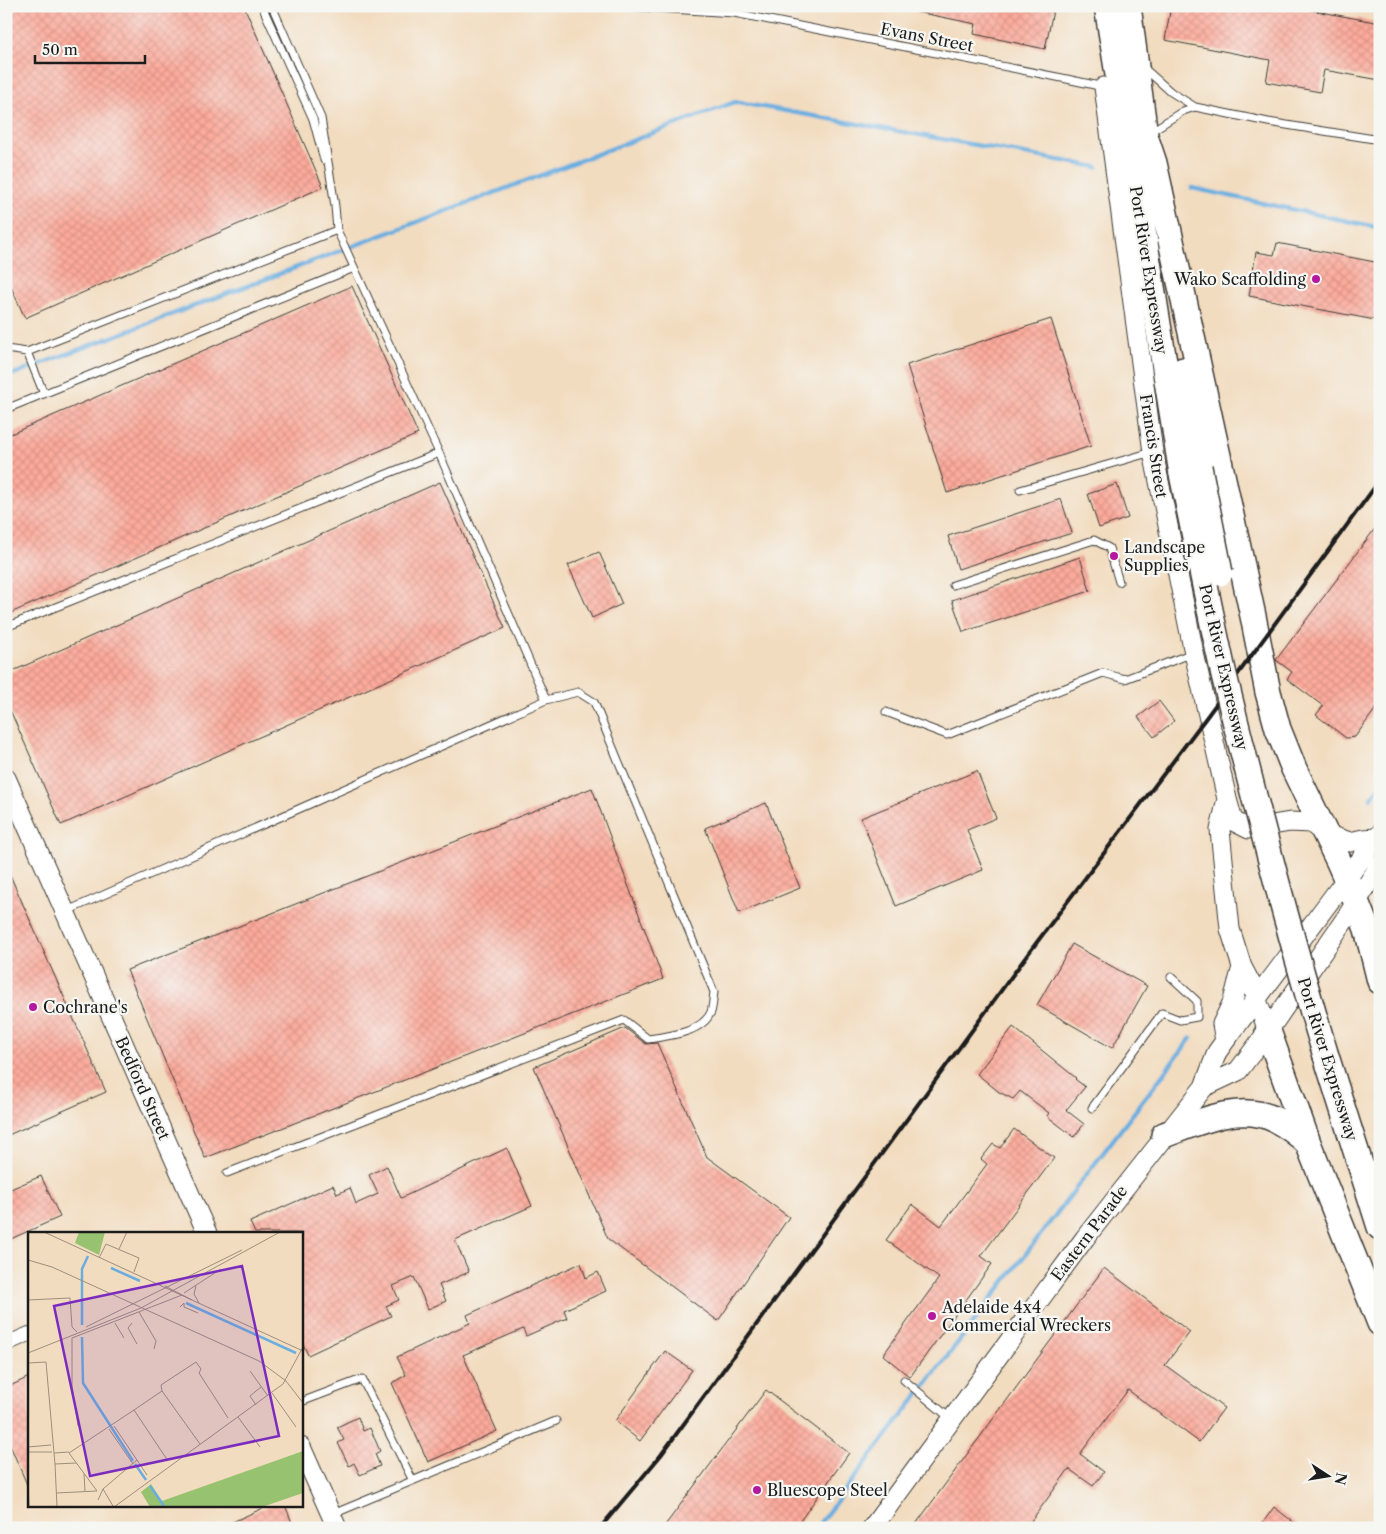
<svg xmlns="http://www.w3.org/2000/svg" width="1386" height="1534" font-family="'Libre Caslon Text',serif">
<defs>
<pattern id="building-cross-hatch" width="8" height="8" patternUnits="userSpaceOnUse" patternTransform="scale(1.25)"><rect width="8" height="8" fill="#fcaa9b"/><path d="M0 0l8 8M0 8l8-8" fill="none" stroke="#d79285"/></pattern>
</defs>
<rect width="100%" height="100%" fill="#f6f6f2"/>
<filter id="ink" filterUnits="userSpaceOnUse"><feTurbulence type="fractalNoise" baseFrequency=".02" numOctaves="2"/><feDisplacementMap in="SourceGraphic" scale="10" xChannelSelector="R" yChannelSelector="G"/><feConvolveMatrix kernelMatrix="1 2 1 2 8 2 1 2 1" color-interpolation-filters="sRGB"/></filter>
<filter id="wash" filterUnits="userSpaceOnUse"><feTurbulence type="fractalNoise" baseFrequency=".0096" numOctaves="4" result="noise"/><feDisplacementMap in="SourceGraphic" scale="20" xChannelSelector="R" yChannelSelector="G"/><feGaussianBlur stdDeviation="1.12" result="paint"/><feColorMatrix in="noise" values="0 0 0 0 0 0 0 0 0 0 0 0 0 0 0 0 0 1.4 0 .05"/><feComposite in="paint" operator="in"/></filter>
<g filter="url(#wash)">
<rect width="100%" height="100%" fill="#f2dcbf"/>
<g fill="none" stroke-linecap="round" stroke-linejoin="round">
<path stroke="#6aaee0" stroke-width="4.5" d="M1192,188l188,40
M6,377l729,-275 362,65
M1371,798l9,-12
M816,1528l375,-490"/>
</g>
<g id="blocks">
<path fill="url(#building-cross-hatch)" d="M6,6h238l79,181 -298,131 -19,-42z
M917,6h137l-9,43 -71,-15 2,-10 -59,-12z
M1171,6h118l91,17v57l-56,-10 -4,22 -54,-10 4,-22 -105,-20z
M1277,243l103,20v36l-5,21 -126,-24 7,-44 18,3z
M352,286l66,148 -412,181v-179z
M1051,319l40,127 -144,47 -40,-128z
M440,482l65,146 -444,197 -55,-124v-27z
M1117,484l11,34 -29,10 -11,-34z
M1061,499l11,34 -114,36 -10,-33z
M1380,522v181l-25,34 -9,1 -30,-23 7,-9 -36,-27 5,-7 -16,-12z
M599,552l23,52 -30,14 -24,-53z
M1080,557l10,34 -127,41 -11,-32z
M1159,701l15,20 -20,16 -16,-20z
M977,771l19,47 -29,12 16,40 -87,36 -35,-88z
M592,788l71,191 -458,179 -78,-188z
M766,803l34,85 -61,25 -34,-85z
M6,866l100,226 -100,44z
M1072,944l75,42 -35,62 -75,-43z
M1013,1027l63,51 -1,1 10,8 -19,23 18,14 -10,13 -27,-21 2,-3 -29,-22 -7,8 -14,-7 -22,-18z
M625,1028l21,16 11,-1 50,114 82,60 -71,104 -110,-82 -74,-172z
M1014,1129l40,29 -73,98 11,8 -82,113 -27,-22 56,-77 -53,-38 26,-36 29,22 46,-62 -6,-5 12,-15 7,4z
M507,1148l25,58 -77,34 14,32 -30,13 7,16 -18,8 -14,-32 -21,9 6,14 -13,6 5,10 -83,39 -7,-15v-107h-46l-5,-11 83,-37 4,9 13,-6 6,16 22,-10 -9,-19 18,-9 14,32z
M41,1176l19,41 -54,24v-50z
M581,1263l5,15 12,-6 8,19 -42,19 3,8 -41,18 -3,-7 -60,26 34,76 -69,31 -36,-79 14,-8 -9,-18 73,-34 -3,-8z
M1104,1268l86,64 -25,33 59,43 -25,34 -71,-52 -48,64 24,18 -11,14 -24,-17 -43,59h-113z
M665,1351l27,19 -52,71 -25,-20z
M29,1377v112l-23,-53v-48z
M766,1390l83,63 -49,68 -3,2 -2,5h-132z
M358,1417l5,14 7,-3 10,23 -5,3 5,12 -20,9 -6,-12 -5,3 -11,-23 6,-3 -7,-13z
M270,1505h15l9,23h-75z
M1274,1507l27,21h-42z"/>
</g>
</g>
<g filter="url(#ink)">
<use href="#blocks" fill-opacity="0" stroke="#3c3934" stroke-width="1"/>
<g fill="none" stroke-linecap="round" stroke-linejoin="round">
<g stroke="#3c3934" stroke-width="9">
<path id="lane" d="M262,6l51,113 11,41
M624,6l110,7 328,65 42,9
M1144,68l27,24 24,15
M1150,132l33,-21 12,-4 73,15 112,18
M6,349l21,3 310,-122
M27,352l17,42
M6,409l348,-141
M439,453l107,247
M1020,490l132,-38
M953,585l141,-45 15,8 10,34
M6,627l433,-174 -102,-223 -2,-24 -14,-88 -49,-112
M886,712l61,23 156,-62 22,6 68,-26
M67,911l479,-211 32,-8 16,10 120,290c-1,6 -1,14 -3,20 -9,21 -43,24 -63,27l-24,-19 -397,153
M1092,1108l70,-95 18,7 17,-3v-16l-26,-24
M904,1380l46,38
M301,1402l61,-23 51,102
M333,1514l223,-93
M801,1526l2,2"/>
</g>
<g stroke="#3c3934" stroke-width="16">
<path id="street" d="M6,1344l23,-10"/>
</g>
<g stroke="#3c3934" stroke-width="21">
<path id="secondary" d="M1104,87l49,365 41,201 33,146 6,22 16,8 41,-7 21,1 14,11 25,8 13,-3 13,-1
M6,778l201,455
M1226,803l-6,27 10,99 12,38 10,19 16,45
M1225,1041l-3,-17 11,-23 9,-34
M1204,1087l34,-16 30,-40 78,-113 34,-53
M301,1447l36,81
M872,1528l213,-290 119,-151 13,-35 8,-11 155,-207"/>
</g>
<g stroke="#3c3934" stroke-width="28">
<path id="highway" d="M1107,6l75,468
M1128,6l18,137
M1145,136l9,27 99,453 15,76 10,37 16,40 45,93 17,39 11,28 13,52
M1183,370l16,97
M1268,1031l40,112 72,180
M1326,1056l54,171
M1164,1135c35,-13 76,-33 112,-15 12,6 22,14 32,23"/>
</g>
<use href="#lane" stroke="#fff" stroke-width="7"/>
<use href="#street" stroke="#fff" stroke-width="14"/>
<use href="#secondary" stroke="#fff" stroke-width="19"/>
<use href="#highway" stroke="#fff" stroke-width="25"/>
<path stroke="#1c1c1c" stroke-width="4" d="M600,1528l61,-73 367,-501 180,-239 172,-235"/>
<g stroke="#3c3934" stroke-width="28" stroke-linecap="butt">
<path id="highway-bridge" d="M1199,467l21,106
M1182,474c14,67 27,134 42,201 31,128 64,255 102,381"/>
</g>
<use href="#highway-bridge" stroke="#fff" stroke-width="25"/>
</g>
</g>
<g fill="#b5179e" stroke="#f6f6f2" stroke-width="2">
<circle cx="1316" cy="279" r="5"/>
<circle cx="1114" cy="556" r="5"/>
<circle cx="33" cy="1007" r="5"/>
<circle cx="932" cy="1316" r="5"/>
<circle cx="757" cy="1490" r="5"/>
</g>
<g text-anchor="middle" stroke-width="4.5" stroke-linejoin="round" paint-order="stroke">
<g font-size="16" fill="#1c1c1c" stroke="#f6f6f2">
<text transform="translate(927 37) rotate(11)" y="6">Evans Street</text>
<text transform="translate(1149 270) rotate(81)" y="6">Port River Expressway</text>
<text transform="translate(1154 446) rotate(81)" y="6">Francis Street</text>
<text transform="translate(1224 667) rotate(77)" y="6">Port River Expressway</text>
<text transform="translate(1328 1059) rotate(73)" y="6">Port River Expressway</text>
<text transform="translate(143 1088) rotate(66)" y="6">Bedford Street</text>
<text transform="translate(1089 1233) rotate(-53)" y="6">Eastern Parade</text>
</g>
<g font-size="16" fill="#1c1c1c" stroke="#f6f6f2" text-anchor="start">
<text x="1306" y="285" text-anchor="end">Wako Scaffolding</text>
<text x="1124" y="553">Landscape<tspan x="1124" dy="18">Supplies</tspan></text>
<text x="43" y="1013">Cochrane's</text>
<text x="942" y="1313">Adelaide 4x4<tspan x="942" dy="18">Commercial Wreckers</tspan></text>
<text x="767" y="1496">Bluescope Steel</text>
</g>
</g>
<g transform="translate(28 1232)">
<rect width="275" height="275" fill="#f2dcbf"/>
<path d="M275,219v42l-41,14h-112l-9,-15 10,-8 11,17z" fill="#97c26f"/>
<path d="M51,0h26l-6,23 -24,-12z" fill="#97c26f"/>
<path fill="none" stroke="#6aaee0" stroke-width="2.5" d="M83,36l29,13M158,71l110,50M54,93v-56l6,-13M54,105l1,46 50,78M107,232l11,16M122,254l14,20"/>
<path fill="none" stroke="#9c8f7e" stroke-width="1" d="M16,0l259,119M91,17l8,-17M71,26l7,-14 33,14 -5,14M0,28l24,7 207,94 27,20 17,22M137,54l27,14M168,54l-2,8 5,9M156,61l37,-24M0,68l42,-2 2,29 5,5M152,75l4,-4v4l14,6M111,80l17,29 -2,8M87,91l9,15M104,91l-4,5 9,16M58,95l156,-77M44,106v48l6,40M44,106l110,-43M0,121l113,-45 139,-76M0,131l18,-1 8,91M222,139l18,25M244,161l24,34M228,173l-6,-9 11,-9M106,178l28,-19M210,185l22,30M86,194l33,49M81,197l24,35M172,212l-38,-53 -1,-6 35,-23 5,7 -2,4 29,45M0,215l23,-2M0,220h24M41,221l65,-43 34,51M41,221l28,38M27,232l-1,-11 15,-1M56,242l1,17M0,247l1,28M75,257l10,17M28,261l41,-2M70,268l5,-11 34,-29M29,275l-2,-43 21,-1M86,275l169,-123 20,-37"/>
<path fill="#7b2cbf" fill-opacity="0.15" stroke="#7b2cbf" stroke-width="2.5" d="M214,34l37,170 -189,40 -36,-170z"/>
<rect width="275" height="275" fill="none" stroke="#1c1c1c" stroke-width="2.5"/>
</g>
<rect width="1386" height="1534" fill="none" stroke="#f6f6f2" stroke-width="25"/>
<g transform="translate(1328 1476) rotate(102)" stroke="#f6f6f2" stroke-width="4" paint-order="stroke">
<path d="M0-4L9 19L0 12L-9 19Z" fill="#1c1c1c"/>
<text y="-8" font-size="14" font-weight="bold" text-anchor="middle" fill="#1c1c1c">N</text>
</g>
<path d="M35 55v8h110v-8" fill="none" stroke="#1c1c1c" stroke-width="2.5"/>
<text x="42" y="55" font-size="15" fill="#1c1c1c" stroke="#f6f6f2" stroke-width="4" paint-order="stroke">50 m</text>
</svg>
